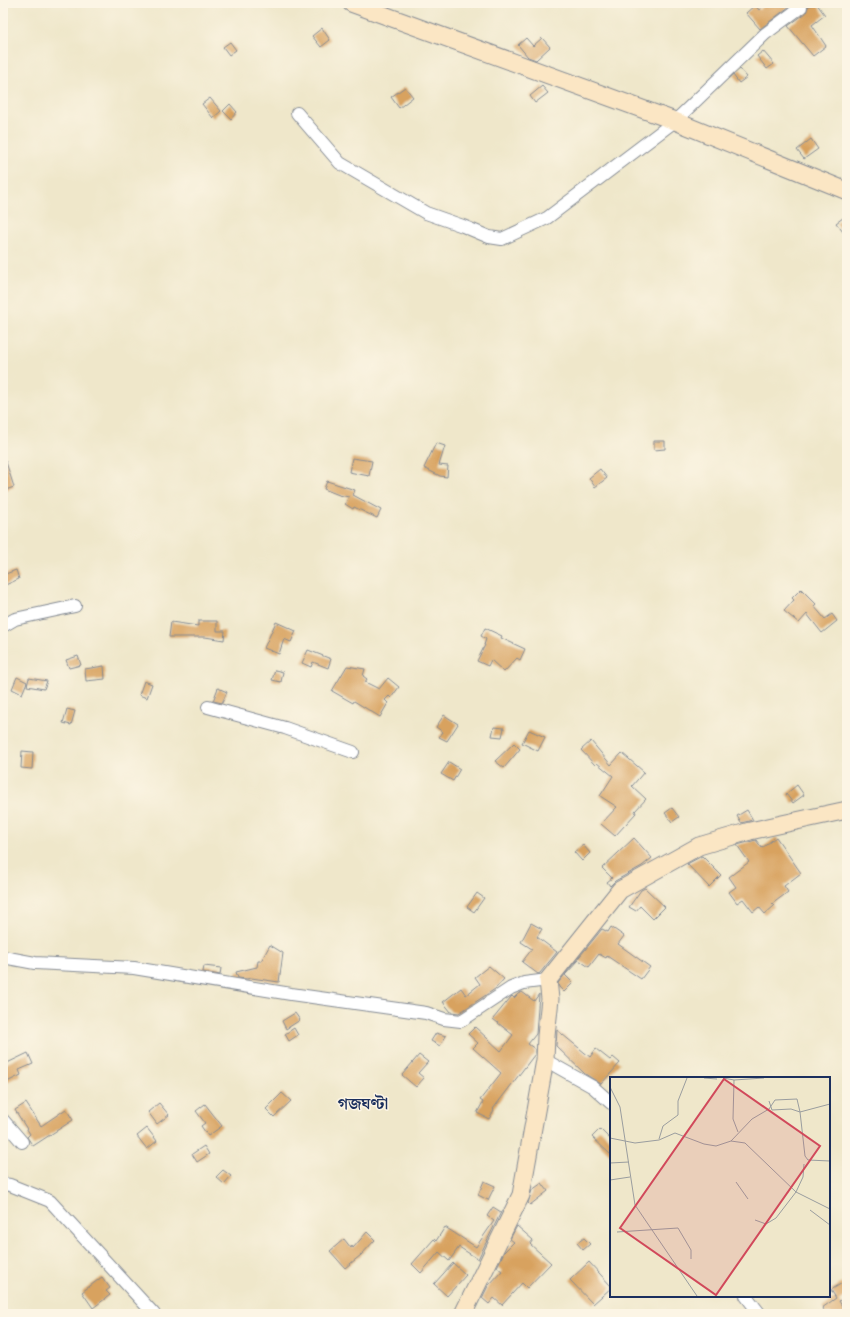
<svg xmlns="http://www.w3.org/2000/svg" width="850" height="1317" font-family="'Sorts Mill Goudy','Noto Serif Bengali',serif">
<rect width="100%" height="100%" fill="#fcf5e5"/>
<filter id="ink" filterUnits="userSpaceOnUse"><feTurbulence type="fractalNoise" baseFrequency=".025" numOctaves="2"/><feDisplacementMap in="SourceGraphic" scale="8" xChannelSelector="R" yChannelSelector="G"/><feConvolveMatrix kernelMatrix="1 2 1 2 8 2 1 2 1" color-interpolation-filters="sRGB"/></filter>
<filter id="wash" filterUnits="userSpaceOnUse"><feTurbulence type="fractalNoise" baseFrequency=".012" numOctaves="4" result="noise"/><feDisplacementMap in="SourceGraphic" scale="16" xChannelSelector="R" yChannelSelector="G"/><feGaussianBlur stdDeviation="0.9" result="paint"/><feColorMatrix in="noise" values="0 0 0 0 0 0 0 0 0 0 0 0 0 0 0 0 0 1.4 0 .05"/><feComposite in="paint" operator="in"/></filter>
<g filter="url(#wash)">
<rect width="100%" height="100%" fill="#efe7ca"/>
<g id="blocks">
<path fill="#d8a25e" d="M767,3h27l-34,26 -14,-16 9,-8 4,5z
M814,3h2l9,12 -13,10 14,21 -13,10 -25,-30 18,-13 2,-6z
M322,28l8,12 -9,7 -9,-11z
M526,38l7,8 9,-8 8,9 -14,13 -8,-3 -10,-12z
M230,42l6,8 -7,5 -6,-8z
M763,51l11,13 -7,5 -10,-13z
M740,69l7,8 -8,6 -6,-8z
M542,86l6,7 -13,10 -5,-7z
M405,87l8,10 -14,11 -8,-11z
M210,98l11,13 -8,7 -11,-14z
M230,104l7,8 -6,7 -8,-8z
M811,139l7,10 -14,10 -7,-9z
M847,215v22l-11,-14z
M654,441h11v8l-11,1z
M436,443l9,3 -6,19 9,1 -1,11 -7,-1 -16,-8z
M352,458l20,3 -3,15 -20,-4z
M3,459h2l9,28 -11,4z
M600,469l7,9 -12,9 -6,-9z
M327,481l28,9 -2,5 28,15 -4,8 -23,-11 -1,2 -8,-5 4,-7 -10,-2 -15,-6z
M16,570l3,9 -16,7v-11z
M801,589l15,15 -2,2 11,13 7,-5 5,7 -15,12 -15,-19 -8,9 -15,-12 10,-11 -2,-2z
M198,621h19v10h8l-1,9 -19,-3h-36l2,-15 27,4z
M276,622l20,9 -5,11 -7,-3 -5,15 -15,-6z
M485,628l17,8 -1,2 24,11 -5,11 -3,-2 -13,14 -13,-12 -3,6 -11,-5 8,-16h-1l2,-6 -5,-3z
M308,650l23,9 -3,9 -15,-6 -2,5 -9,-4z
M78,656l3,9 -12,3 -3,-8z
M104,666l1,13 -19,2 -1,-12z
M347,666l18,3 -2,7 4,3 -2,3 14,7 9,-11 11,9 -8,11 -2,-2 -4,4 3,3 -8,14 -26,-16 -1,2 -21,-12z
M275,670l8,2 -2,10 -9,-2z
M17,677l10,5 -5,12 -10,-5z
M29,678l18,3 -3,8 -17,-3z
M144,681l8,3 -5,14 -8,-3z
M218,688l9,4 -5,11 -9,-2z
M67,709l8,2 -4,14 -8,-2z
M444,715l14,9 -11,17 -8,-4 4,-5 -7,-5z
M494,727l10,1 -2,9 -10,-1z
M529,730l16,7 -7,14 -16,-8z
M591,741l20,24 11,-12 22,19 -12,14 14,13 -11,12 1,2 -21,23 -14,-12 16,-17 -17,-11 13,-20 -16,-13 -2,2 -14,-15z
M514,743l6,6 -16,19 -9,-7z
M22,751l11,1 -1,17 -11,-1z
M449,762l11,7 -7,12 -12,-7z
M797,785l7,10 -11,8 -7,-9z
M672,808l7,9 -7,5 -7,-9z
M747,810l6,10 -12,3 -4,-7z
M776,837l25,36 -17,13 4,6 -16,12 2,2 -9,8 -6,-7 -6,5 -10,-13 -6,4 -8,-11 7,-5 -7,-10 20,-15 -12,-17 19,-5 6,8z
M634,838l18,20 -10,8 -27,15 -5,5 -3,-4 5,-4 -10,-10z
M583,845l7,8 -8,8 -8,-9z
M702,856l19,19 -12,12 -22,-23z
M645,888l20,19 -12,12 -13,-13 -4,5 -7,-4 12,-17z
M477,893l7,5 -10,14 -7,-5z
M531,923l11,6 -5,8 20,15 -17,21 -2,1 -16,-12 10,-13 -11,-7z
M611,927l13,9 -6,8 32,23 -9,12 -34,-23 -1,2 -7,-4 -10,13 -10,-7 -14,15 8,8 -9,9 -5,-5 -1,-4 44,-54 6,3z
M270,945l13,8 -4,29 -28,-4 -4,1 -9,-1 -2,-6 21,-5 1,-6h3z
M204,966l17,2 -1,7 -17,-3z
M489,966l15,13 -9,10 -36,24 -8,-1 -8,-10 18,-14 5,7 14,-11 -5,-7z
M522,992l12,9 5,-7 -3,40 -8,10 7,5v5l-42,55 1,1 -5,9 -12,-6 6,-11 -3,-2 21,-27 -28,-25 5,-5 -10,-9 7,-7 26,24 12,-16 -20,-16 18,-22 1,-1 2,2 4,-4z
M295,1013l5,7 -14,9 -4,-8z
M294,1028l4,7 -9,6 -4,-7z
M557,1030l33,27 6,-8 14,11 3,-3 7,6 -19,21 -16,-10 -29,-28z
M436,1033l10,3 -6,10 -9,-5z
M28,1053l5,11 -14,6 2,5 -18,9v-19z
M419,1055l9,7 -10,11 6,5 -8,9 -14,-12z
M282,1093l9,8 -17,16 -8,-8z
M26,1103l15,23 25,-17 7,11 -40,26 -6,-9 3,-3 -15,-24z
M159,1103l10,12 -12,9 -9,-12z
M205,1104l17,22 -14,10 -7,-10 4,-3 -9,-12z
M147,1128l10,13 -10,8 -10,-13z
M600,1129l11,11v15l-19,-18z
M204,1146l5,8 -12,8 -5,-8z
M223,1170l8,6 -7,8 -8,-7z
M484,1181l11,5 -7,14 -10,-5z
M542,1183l6,8 -18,14 -2,-2 4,-13z
M493,1207l8,5 -23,47 -19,-12 -10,14 -10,-9 -18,21 -9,-9 22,-25 2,2 9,-14 31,20 18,-26 -7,-5z
M517,1226l16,14 -3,4 21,19 -24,25 -5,-5 -20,22 -8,-7 -5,6 -7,-6 6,-12 14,-15 -5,-4 7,-15 10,-10 -4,-3z
M367,1232l8,8 -14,15 -16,13 -15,-17 14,-12 7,9 1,-2 1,2z
M584,1238l6,6 -7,6 -6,-7z
M589,1262l22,24v2l-18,16 -23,-24z
M453,1263l13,12 -19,21 -13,-12z
M102,1277l8,11 -4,3 4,4 -17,13 -11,-16z
M847,1280v16l-8,5 8,13h-21l-4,-6 14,-10 -5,-8z"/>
</g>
</g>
<g filter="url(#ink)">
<use href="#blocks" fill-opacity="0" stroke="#858b94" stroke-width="1"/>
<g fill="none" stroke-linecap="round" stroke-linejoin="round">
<g stroke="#858b94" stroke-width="14">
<path id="street" d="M297,113l43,50 86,50 37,13 26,11 13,2 45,-21 128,-97 90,-87 36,-27v-4
M3,626l12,-7 60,-13
M208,707l77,21 68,24
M3,957l32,6 99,5 157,26 135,19 18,6 17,2 50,-33 13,-5 24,-3
M545,1060l48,27 18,16
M3,1120l19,22
M3,1184l7,1 40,16 104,113
M746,1296l14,18"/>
</g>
<g stroke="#858b94" stroke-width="19">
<path id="secondary" d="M351,3l324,118 172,70
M463,1314l58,-119 24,-135 1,-24 4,-37 -2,-19 72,-90 79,-44 51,-15 97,-21"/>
</g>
<use href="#street" stroke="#fff" stroke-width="12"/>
<use href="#secondary" stroke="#fbe6c4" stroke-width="17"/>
</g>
</g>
<g text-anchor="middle" stroke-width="3" stroke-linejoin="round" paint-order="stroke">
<g font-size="16" font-weight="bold" fill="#1b2f5e" stroke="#fcf5e5">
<text x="363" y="1109">গজঘণ্টা</text>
</g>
</g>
<g transform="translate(610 1077)">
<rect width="220" height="220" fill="#efe7ca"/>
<path fill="none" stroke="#9a9d9f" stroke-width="1" d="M94,1l13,1M113,1l11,2 30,-2M124,3l-1,39 5,13M0,10l10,20 15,98 62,91M159,24l3,9 19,-1 9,3 5,44 3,4 22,1M0,61l25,5 24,-3 16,-7 29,11 12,2 15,-5 21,-22 17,-10 6,-9 22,-1 3,13 30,-8M49,62l4,-13 15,-11v-14l9,-23M121,64l14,2 51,49 34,17M0,86l19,-1M0,103l20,-3M126,105l12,17M200,133l20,15M145,143l11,4 10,-6 20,-26 7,-15 1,-13M7,155l61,-4 13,22v9"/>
<path fill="#d1495b" fill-opacity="0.15" stroke="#d1495b" stroke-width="2" d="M114,2l96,67 -104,149 -96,-67z"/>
<rect width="220" height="220" fill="none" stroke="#1b2f5e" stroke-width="2"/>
</g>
<rect width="850" height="1317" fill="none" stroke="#fcf5e5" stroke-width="16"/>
</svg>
